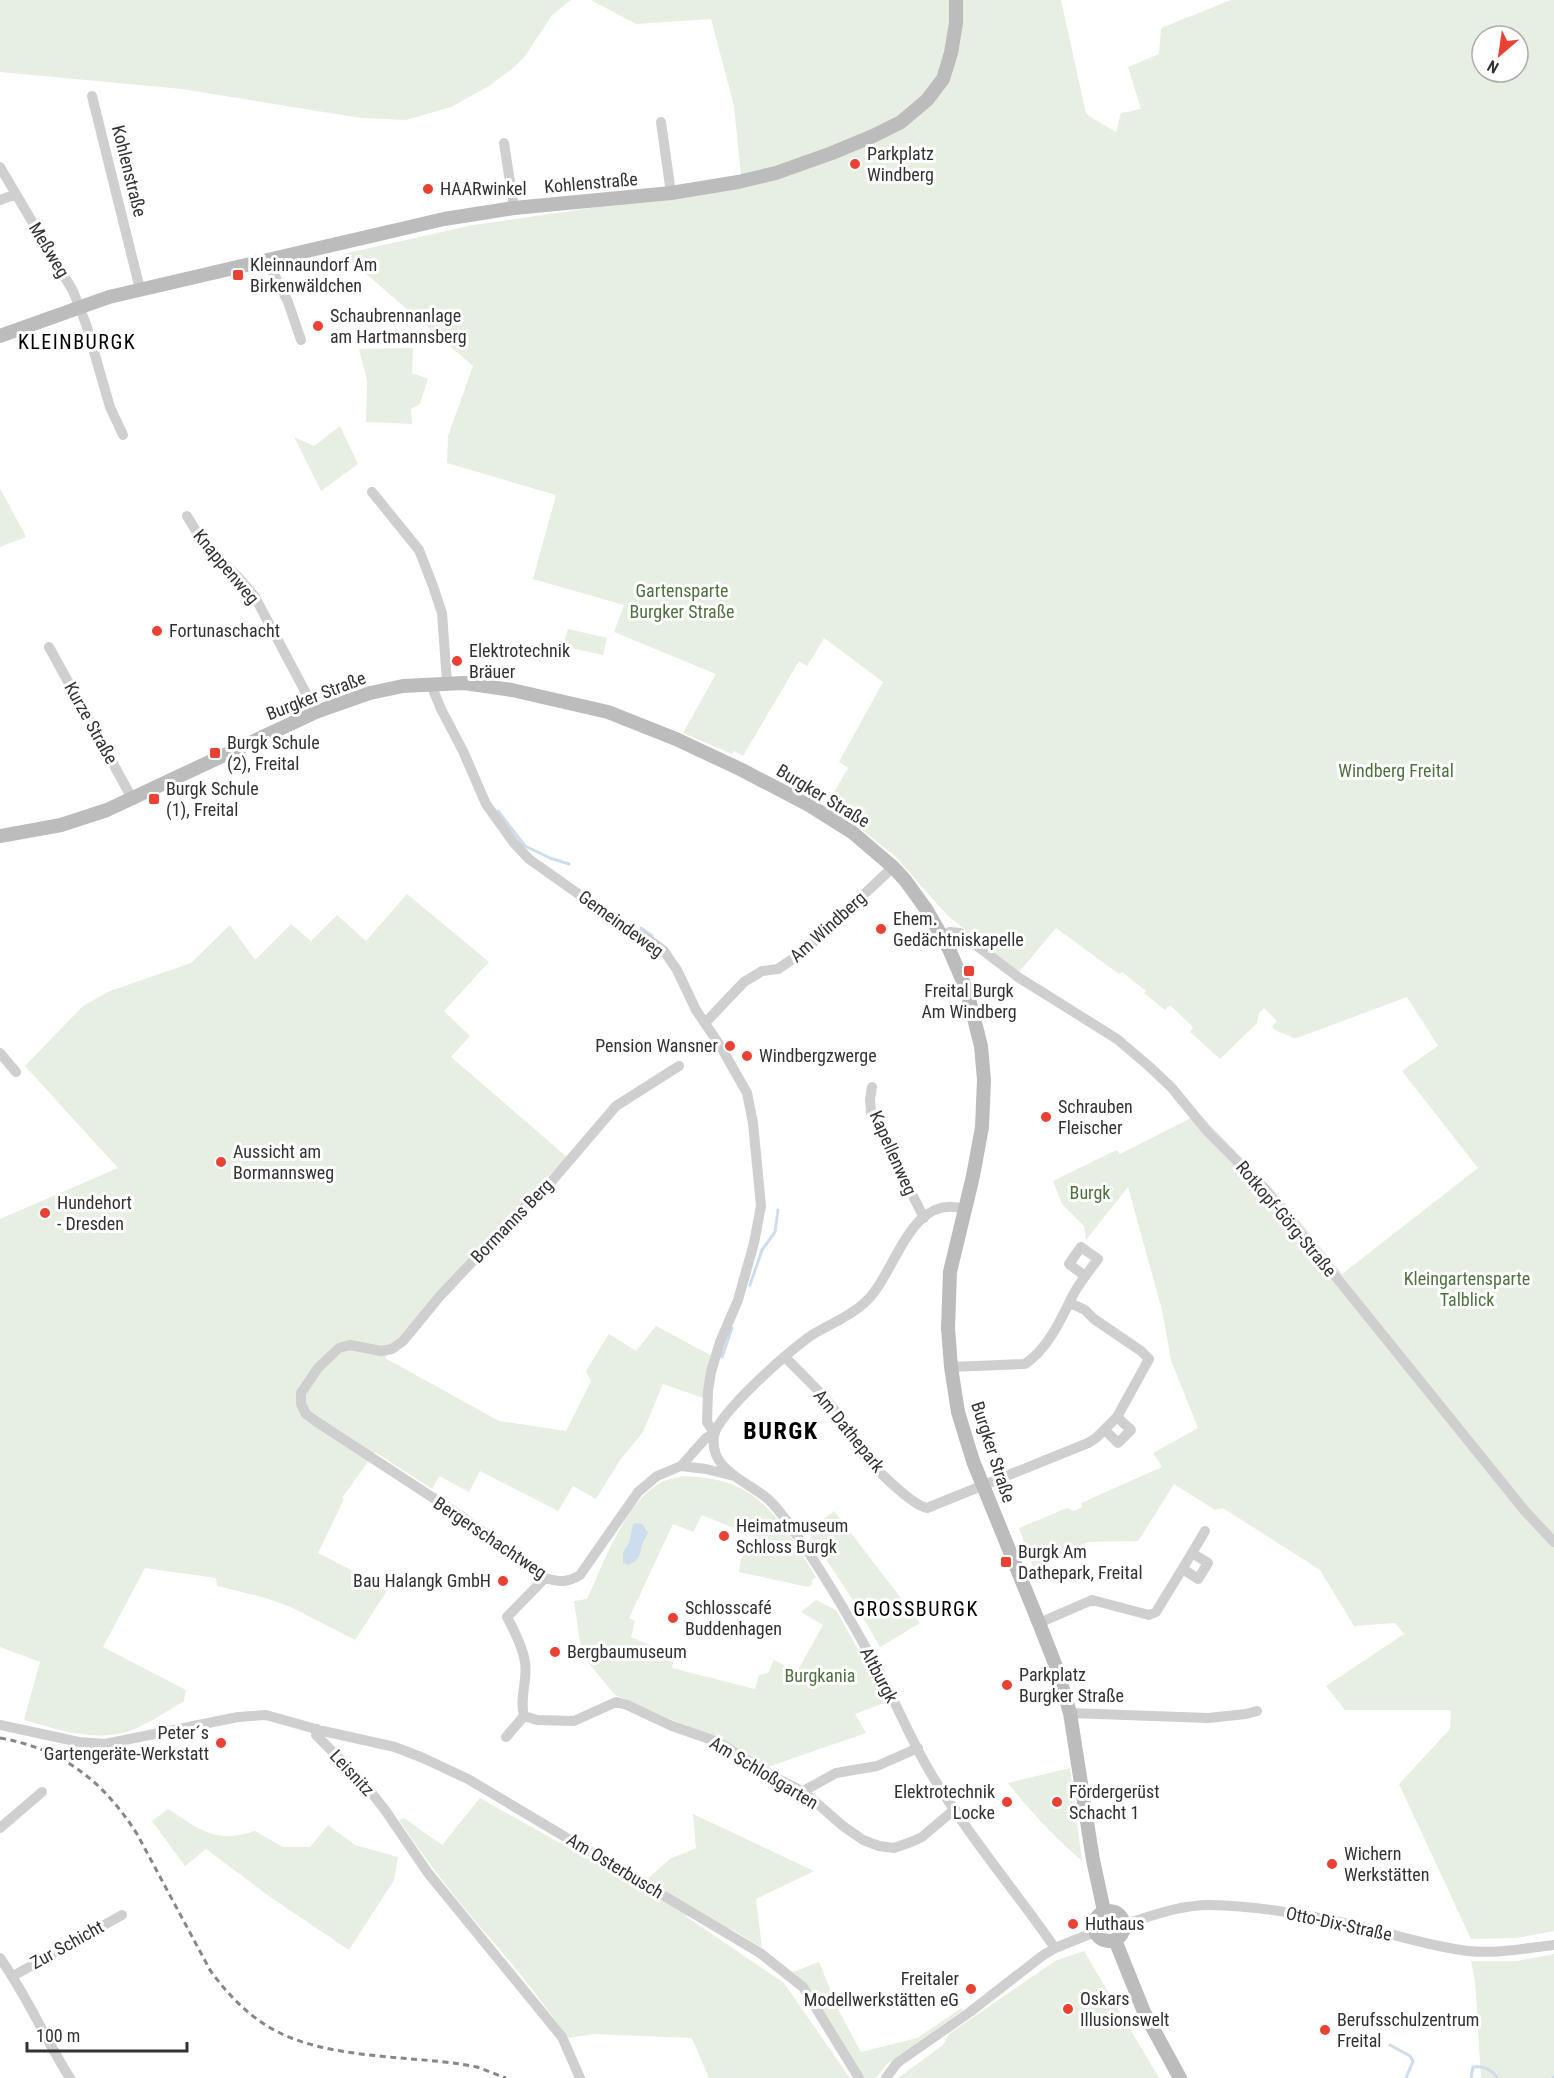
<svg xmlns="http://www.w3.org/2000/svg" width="1554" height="2078" font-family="'Roboto Condensed',sans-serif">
<rect width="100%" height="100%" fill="#fff"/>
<path fill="#e6efe1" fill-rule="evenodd" d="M0,0h571l-19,15 -27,41 -12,12 -24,18 -38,21 -45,13 -45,-2 -179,-29 -182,-17z
M591,0h470l25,114 30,18 5,-19 20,-4 -13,-42 31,-13 2,-26 70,-28h323v1931l-37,7 -46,1 -72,-155 51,-55 1,-19h-106l-19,-24 78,-52 -9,-11 -41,3 -34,-56 -97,-62 -8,2 -41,-26 -36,57 -51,1 -54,25 -14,-39 48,-20 7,3 8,-4 -1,-4 81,-36 -9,-14 45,-25 -27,-68 -9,-50 -34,-123 -42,53 -2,-14 -22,-22 -9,-23 57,-28 7,-3 3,4 79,-40 82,84 61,76 136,-106 -76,-97 36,-25 -31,-49 -113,42c-7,-6 -15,-5 -22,-12l5,-6 -13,-13 -5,5 -2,10 -37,36 -30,-27 3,-5 -23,-22 -5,5 -21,-17 2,-2 -24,-19 -3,2 -63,-46 -37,44 -37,-28 -36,-30 -51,-58 -38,-30 -31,-20 22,-38 -9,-6 44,-80 -59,-44 -17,28 -8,-5 -56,95 -9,-5 -2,3 -49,-21 33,-59 -102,-42 10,-27 -91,-26 23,-84 -109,-32 1,-27 25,-70 -130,-112 130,-29 269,-39 -8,-80 -23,-87 -75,5zM1482,36h36v36h-36z
M413,348l-1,25 16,6 -8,25 -9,5 1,15 -46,-2 1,-41 -8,-32z
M340,426l18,38 -37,27 -27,-54 20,9z
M0,488l26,49 -26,10z
M568,629l39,9 -4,17 -40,-9z
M407,894l82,68 -45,49 26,25 -19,21 116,100 -126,131 -56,70 114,63 67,10 25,-50 -5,-10 23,-37 27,17 20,-25 56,30 -9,42 -40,-14 -20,48 -23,28 -24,39 -23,-13 -15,25 -78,-40 -11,21 -30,-16 -7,13 -57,-37 -33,46 2,1 -26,54 70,36 -33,51 -62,-32 -27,-10 -49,-12 -1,-8 -71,-10 -42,79 83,43 -2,11c-14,8 -27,17 -41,24 -38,21 -80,6 -119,-5l16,-58 -40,-15v-428l118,-51 -93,-102 58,-60 27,-15 81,-28 39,-38 25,35 36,-36 20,17 26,-26 29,26z
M682,1476c16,1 32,2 46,7 43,14 66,59 88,94l-4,3v5l-4,2 -69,-15 2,-13 13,-23 -52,-21 -9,17 -20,-8 -44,94 6,3 -4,16 21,9 23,7 -3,15 83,21 4,-14 9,-2 6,-13 23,12 26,-47 -22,-13 15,-12 20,10 51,92 -32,12 11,19 -101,35 -24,-18 -126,-55 -33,-40 -8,-54 13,-2c17,-36 39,-101 77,-118 5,-2 12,-3 18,-5z
M834,1511l86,112 -40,24 -27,-47 -46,-69z
M1070,1768l12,93c-27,-24 -51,-49 -74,-78z
M480,1798l158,89 32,-28 26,-11 -3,-34 121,57 -58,28 6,49 -31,-19 -47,-14 100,68 66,95h-141l-17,-40 -99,-4 -24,4c-23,-29 -44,-60 -68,-87 -37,-42 -71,-84 -102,-131l5,-2 38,27z
M168,1809c33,21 47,35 87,22l28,16h27l18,-22 27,20 43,12 -4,23 -45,70 -76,-51 -67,-50 -21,17 -33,-45z
M1084,1951l75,127h-261l45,-33 6,-11 106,-73z
M1554,1954v124h-73l-6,-97 -4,-20h46z
M819,1962l21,51 21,39 56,-14 45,-30 1,2 -77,55 -10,13h-14l-57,-94 -12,-12z"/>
<path fill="#cdddee" d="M637,1523l5,1 6,9c-2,4 -4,6 -5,10 -5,12 0,14 -14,22l-6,-2v-11l6,-9 4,-19z"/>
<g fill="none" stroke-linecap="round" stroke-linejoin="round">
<path stroke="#cdddee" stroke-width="3" d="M498,811l27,35 25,12 19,6
M641,928l11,8
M750,1285l12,-35 13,-18 3,-22
M722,1357l10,-29
M1390,2045l20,11 3,5 -7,17
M1471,2078l2,-11c12,-1 17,2 25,11
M1552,2078l2,-1"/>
<path stroke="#cfcfcf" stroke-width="10" d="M92,96l48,193
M661,122l10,71
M504,143l10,65
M0,167l73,124 13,33 24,83 13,28
M0,200l16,-6
M267,260l21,42 13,38
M372,492l47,58 14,36 9,27 5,69
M187,516l17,28 35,34 16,19 61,115
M49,647l84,153
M433,683l1,9 7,17 22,42 23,53 28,39 15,16 89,63 34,20 12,9 13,19 19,40 25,37 26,46 6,30 8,83 -7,37 -16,57 -18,42 -9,30 -3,19 -1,31 7,11 -9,6 -24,27 -24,10 -19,16 -58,83c-13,8 -21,7 -35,3l-81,-60 -147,-96 -11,-8 -5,-10v-11l17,-25 21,-20 11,-3 31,6 11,-2 11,-8 37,-45 81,-86 30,-28 65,-76 63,-40
M942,936l8,-4 10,1 58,44 99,62 34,29 20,19 37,45 57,57 260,322 29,31
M705,1023l39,-41 18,-11 16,-2 25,-17 90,-85
M0,1053l16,19
M872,1087l-2,12 1,13 53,106
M964,1209c-56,-18 -69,71 -102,96 -15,13 -34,20 -50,30 -20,13 -95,79 -98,101 -5,34 33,45 54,63 12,11 21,25 30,38 33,48 63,100 90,152 14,28 26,56 42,83 37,62 84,117 125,176
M785,1357c17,18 37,35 51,55 9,11 14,24 22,36 11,15 53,57 69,60l161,-65 8,-5 21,-21 32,-58 -8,-8 -47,-32 -9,-9 -15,-7
M951,1367l74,-3c23,-15 36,-45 48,-69 7,-13 16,-24 25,-36l-17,-12 -12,17 16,12
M1105,1430l13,13 13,-13 -14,-13
M681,1466l25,3 28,7
M1192,1553l13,-22
M1039,1623l53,-23 57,15 7,-3 36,-59 16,10 -10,16 -15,-10
M1070,1713l138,5 38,-4 11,-3
M524,1716l13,4 37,1 42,-19 11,3 45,21 46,16 60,37 26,13 39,34 20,14 16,6 15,2 17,-6 11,-5 33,-28
M524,1716c-5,-18 4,-36 1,-54 -2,-15 -11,-32 -18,-45l38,-39
M0,1725l79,17 26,2 133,-27 28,-2 57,16 72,16 28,11 45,21 292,174 43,34 56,91
M317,1729l-1,6 47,47 22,28 43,63 134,164 18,41
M506,1737l18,-21
M804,1792l3,-3 29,-16 41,-7 41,-18
M0,1828l42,-36
M1125,1924c27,-8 55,-19 84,-19 51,1 103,10 153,22 35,8 70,20 106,24 29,3 58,-3 86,-6
M0,1958c27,38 45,81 70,120
M13,1976l109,-61
M886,2078l11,-15 73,-51 72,-56 13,-8 40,-16"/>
<path stroke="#bcbcbc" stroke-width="14" d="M0,336l109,-39 335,-78 70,-11 157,-15 67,-11 38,-9 56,-20 41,-17 28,-14 26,-22 16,-21 8,-26 5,-30v-23
M0,836l61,-11 46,-15 209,-98 54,-19 33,-7 61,-3 48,7 96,22 68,27 64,30 69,36 43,27 41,35 12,13 21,29 23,40 18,42 14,55 3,34 -2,47 -9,49 -23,96 -2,56 3,39 7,45 15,49 66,162 18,46 13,44 23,147 11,51
M1094 1926a15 15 0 1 1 30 0a15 15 0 1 1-30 0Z
M1115,1940l29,72 36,66"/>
<path stroke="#878787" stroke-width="3" stroke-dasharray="6 4.5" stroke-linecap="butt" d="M0,1738c63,11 104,44 137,96l73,136c18,25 40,48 68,62 51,26 126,24 182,32l17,3 29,11"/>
</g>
<g fill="#e94234" stroke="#fff" stroke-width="2">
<circle cx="855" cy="164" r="6"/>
<circle cx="428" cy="189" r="6"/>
<rect x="232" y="269" width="12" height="12" rx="3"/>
<circle cx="318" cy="326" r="6"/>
<circle cx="157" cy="631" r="6"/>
<circle cx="457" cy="661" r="6"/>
<rect x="209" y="747" width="12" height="12" rx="3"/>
<rect x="148" y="793" width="12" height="12" rx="3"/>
<circle cx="881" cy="929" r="6"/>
<rect x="963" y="965" width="12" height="12" rx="3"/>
<circle cx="730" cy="1046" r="6"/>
<circle cx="747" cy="1056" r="6"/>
<circle cx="1046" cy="1117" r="6"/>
<circle cx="221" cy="1162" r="6"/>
<circle cx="45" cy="1213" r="6"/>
<circle cx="724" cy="1536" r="6"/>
<rect x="1000" y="1556" width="12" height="12" rx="3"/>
<circle cx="503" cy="1581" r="6"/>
<circle cx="673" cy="1618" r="6"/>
<circle cx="555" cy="1652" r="6"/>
<circle cx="1007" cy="1685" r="6"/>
<circle cx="221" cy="1743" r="6"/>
<circle cx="1007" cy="1802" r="6"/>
<circle cx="1057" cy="1802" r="6"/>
<circle cx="1332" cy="1864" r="6"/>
<circle cx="1073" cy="1924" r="6"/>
<circle cx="971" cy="1989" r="6"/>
<circle cx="1068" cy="2009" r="6"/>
<circle cx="1325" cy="2030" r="6"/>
</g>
<g text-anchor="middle" stroke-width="6" stroke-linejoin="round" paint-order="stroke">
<g font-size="18" fill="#323232" stroke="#fff" text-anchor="start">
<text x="867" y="160">Parkplatz<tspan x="867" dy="21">Windberg</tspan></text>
<text x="440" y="195">HAARwinkel</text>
<text x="250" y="271">Kleinnaundorf Am<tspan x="250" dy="21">Birkenwäldchen</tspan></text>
<text x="330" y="322">Schaubrennanlage<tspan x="330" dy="21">am Hartmannsberg</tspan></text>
<text x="169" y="637">Fortunaschacht</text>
<text x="469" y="657">Elektrotechnik<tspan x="469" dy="21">Bräuer</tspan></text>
<text x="227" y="749">Burgk Schule<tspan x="227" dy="21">(2), Freital</tspan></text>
<text x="166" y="795">Burgk Schule<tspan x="166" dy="21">(1), Freital</tspan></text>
<text x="893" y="925">Ehem.<tspan x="893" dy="21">Gedächtniskapelle</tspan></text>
<text x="969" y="997" text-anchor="middle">Freital Burgk<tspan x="969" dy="21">Am Windberg</tspan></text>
<text x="718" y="1052" text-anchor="end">Pension Wansner</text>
<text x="759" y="1062">Windbergzwerge</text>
<text x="1058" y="1113">Schrauben<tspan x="1058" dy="21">Fleischer</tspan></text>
<text x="233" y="1158">Aussicht am<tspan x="233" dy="21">Bormannsweg</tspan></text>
<text x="57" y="1209">Hundehort<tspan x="57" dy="21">- Dresden</tspan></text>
<text x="736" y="1532">Heimatmuseum<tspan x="736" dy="21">Schloss Burgk</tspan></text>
<text x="1018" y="1558">Burgk Am<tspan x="1018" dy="21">Dathepark, Freital</tspan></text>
<text x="491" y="1587" text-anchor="end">Bau Halangk GmbH</text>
<text x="685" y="1614">Schlosscafé<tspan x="685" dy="21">Buddenhagen</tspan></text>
<text x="567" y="1658">Bergbaumuseum</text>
<text x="1019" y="1681">Parkplatz<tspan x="1019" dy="21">Burgker Straße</tspan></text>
<text x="209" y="1739" text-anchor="end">Peter´s<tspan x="209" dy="21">Gartengeräte-Werkstatt</tspan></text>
<text x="995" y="1798" text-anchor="end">Elektrotechnik<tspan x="995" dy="21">Locke</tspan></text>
<text x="1069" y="1798">Fördergerüst<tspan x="1069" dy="21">Schacht 1</tspan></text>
<text x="1344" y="1860">Wichern<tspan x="1344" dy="21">Werkstätten</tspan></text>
<text x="1085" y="1930">Huthaus</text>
<text x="959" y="1985" text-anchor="end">Freitaler<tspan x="959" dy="21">Modellwerkstätten eG</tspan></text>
<text x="1080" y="2005">Oskars<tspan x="1080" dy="21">Illusionswelt</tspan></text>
<text x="1337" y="2026">Berufsschulzentrum<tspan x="1337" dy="21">Freital</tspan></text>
</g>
<g font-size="18" fill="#323232" stroke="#fff">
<text transform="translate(129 171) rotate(76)" y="6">Kohlenstraße</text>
<text transform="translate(591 183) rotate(-5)" y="6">Kohlenstraße</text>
<text transform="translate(49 250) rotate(59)" y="6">Meßweg</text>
<text transform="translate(226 567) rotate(50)" y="6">Knappenweg</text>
<text transform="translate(316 696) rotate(-21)" y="6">Burgker Straße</text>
<text transform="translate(91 723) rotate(61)" y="6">Kurze Straße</text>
<text transform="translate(823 796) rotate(31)" y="6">Burgker Straße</text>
<text transform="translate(621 924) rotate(36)" y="6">Gemeindeweg</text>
<text transform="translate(828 927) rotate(-42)" y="6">Am Windberg</text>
<text transform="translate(893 1153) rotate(66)" y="6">Kapellenweg</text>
<text transform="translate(1286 1219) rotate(50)" y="6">Rotkopf-Görg-Straße</text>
<text transform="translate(512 1221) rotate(-46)" y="6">Bormanns Berg</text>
<text transform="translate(849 1431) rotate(51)" y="6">Am Dathepark</text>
<text transform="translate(993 1452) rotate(72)" y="6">Burgker Straße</text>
<text transform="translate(490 1538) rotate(34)" y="6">Bergerschachtweg</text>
<text transform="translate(879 1675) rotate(62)" y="6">Altburgk</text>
<text transform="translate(352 1773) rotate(47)" y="6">Leisnitz</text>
<text transform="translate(764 1773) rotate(31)" y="6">Am Schloßgarten</text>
<text transform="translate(615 1866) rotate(31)" y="6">Am Osterbusch</text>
<text transform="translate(1339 1924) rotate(12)" y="6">Otto-Dix-Straße</text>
<text transform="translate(67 1945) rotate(-29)" y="6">Zur Schicht</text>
</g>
<g font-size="18" fill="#4e703e" stroke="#fff">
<text x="682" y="597">Gartensparte<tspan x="682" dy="21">Burgker Straße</tspan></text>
<text x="1396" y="777">Windberg Freital</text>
<text x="1090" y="1199">Burgk</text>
<text x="1467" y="1285">Kleingartensparte<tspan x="1467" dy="21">Talblick</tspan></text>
<text x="820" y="1682">Burgkania</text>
</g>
<g font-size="20" letter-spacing="1.5" fill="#000" stroke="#fff">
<text x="77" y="349">KLEINBURGK</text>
<text x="916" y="1616">GROSSBURGK</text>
</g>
<g font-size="24" font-weight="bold" letter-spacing="1.5" fill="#000" stroke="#fff">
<text x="781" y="1439">BURGK</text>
</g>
</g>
<g transform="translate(1500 54) rotate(209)"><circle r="28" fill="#ffffff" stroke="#adadad" stroke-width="1.5"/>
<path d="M0-4.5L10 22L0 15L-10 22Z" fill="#e94234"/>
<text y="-9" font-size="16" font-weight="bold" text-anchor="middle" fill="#323232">N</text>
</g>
<path d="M27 2042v9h160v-9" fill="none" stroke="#323232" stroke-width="3"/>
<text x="36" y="2042" font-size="18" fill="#323232" stroke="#ffffff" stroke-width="4.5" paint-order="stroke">100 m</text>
</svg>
